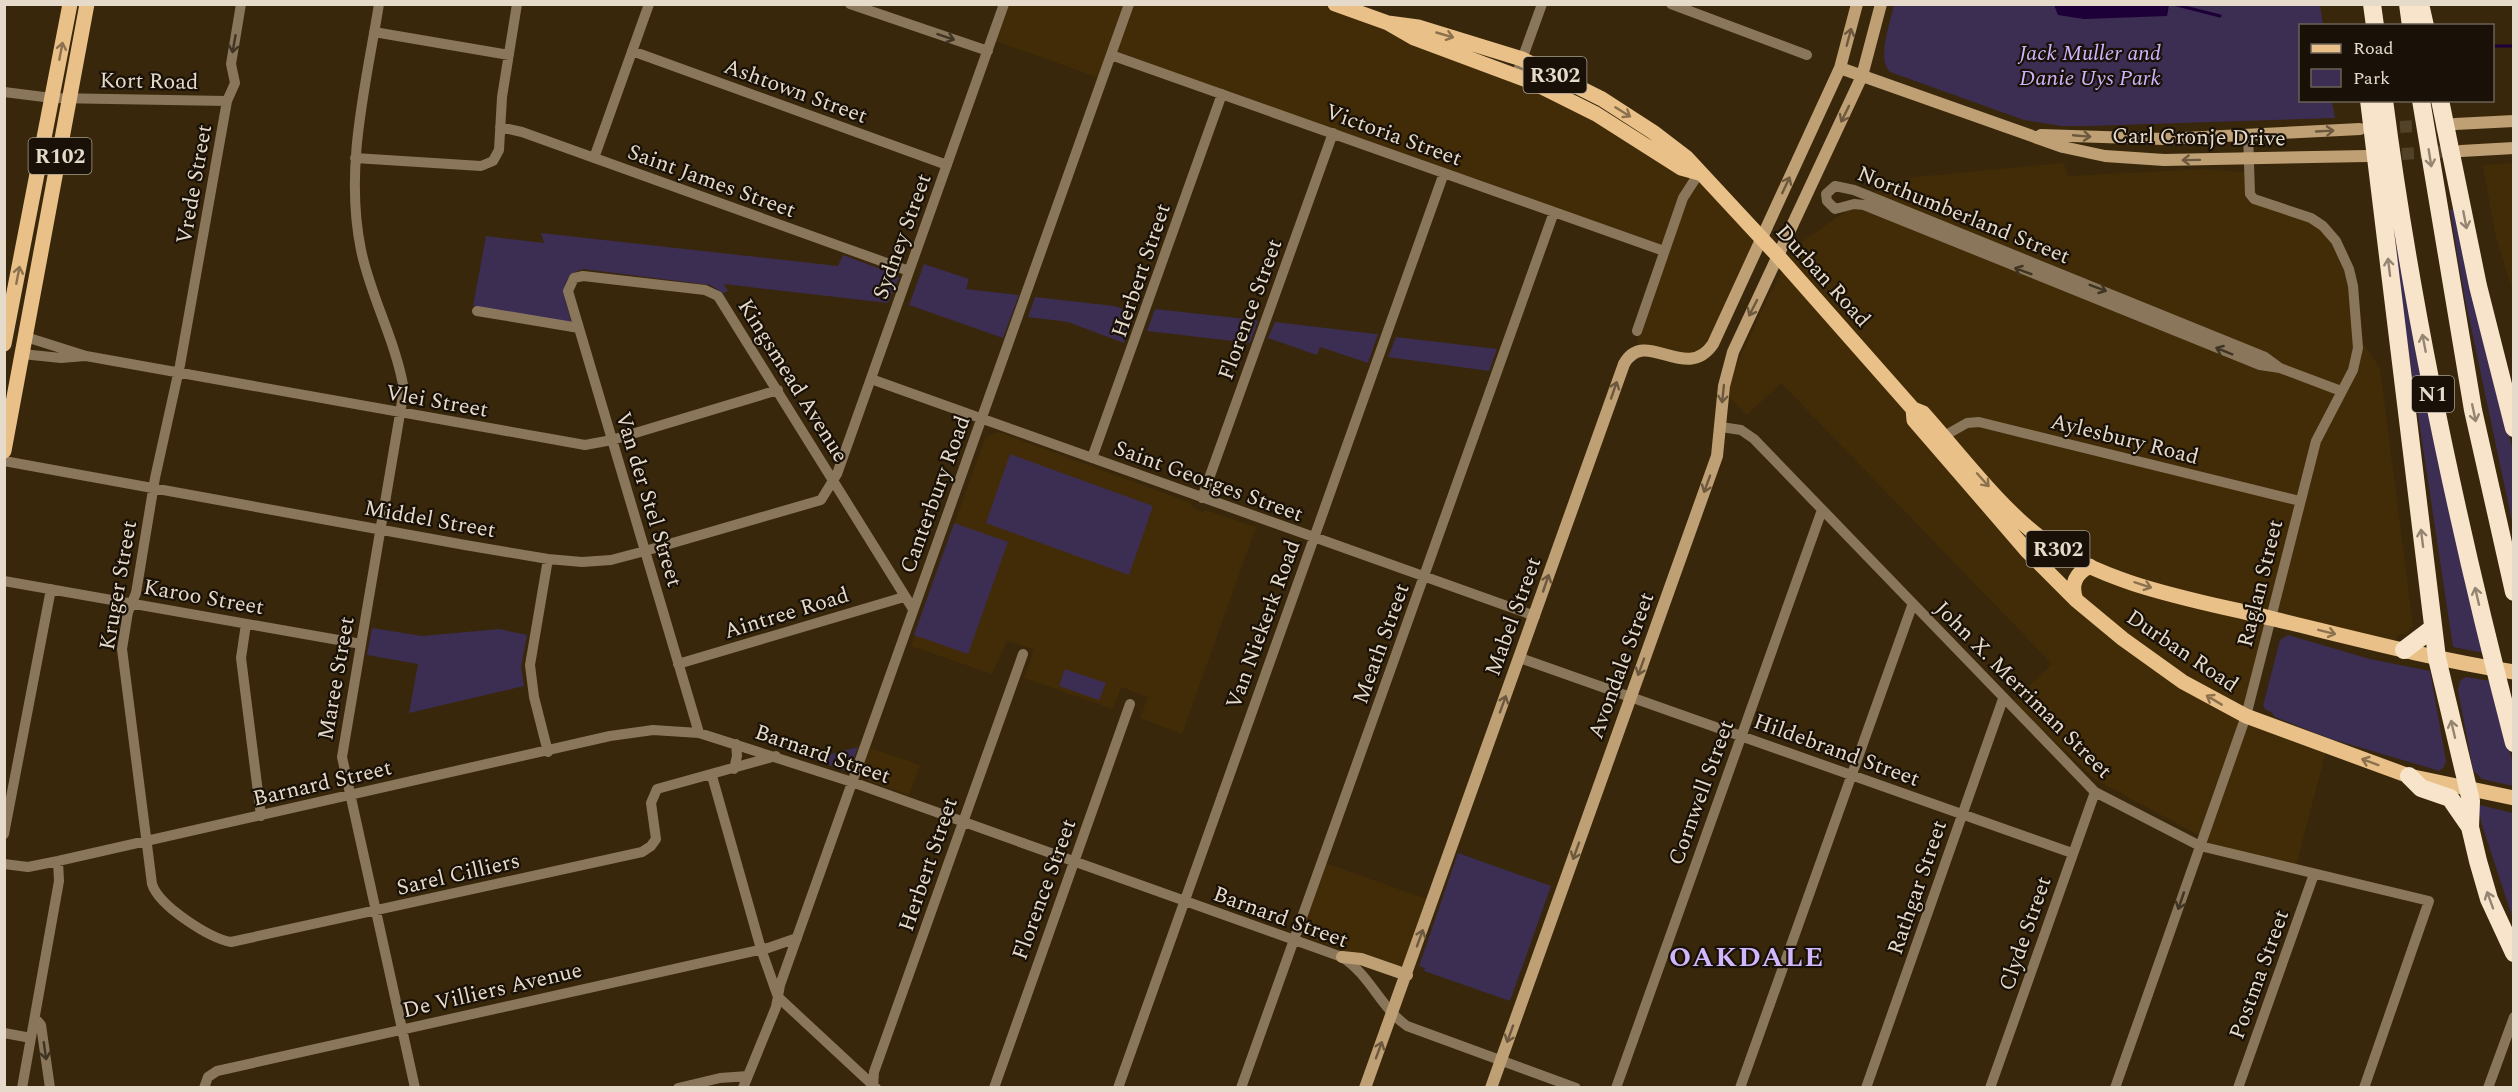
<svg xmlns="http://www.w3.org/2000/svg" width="2518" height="1092" font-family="Spectral,serif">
<rect width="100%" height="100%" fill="#38270b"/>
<path fill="#422c08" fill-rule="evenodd" d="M1006,5h327l155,61 211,109 62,64 -59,116 -62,-4 -4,-20 27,-81 -552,-196 -9,25 -109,-39z
M2064,163l4,13 137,-7 50,4v19l4,6 52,19 33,34 15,87 21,30 33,258 -7,8 -9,1 -2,11 -125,-29 -25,98 82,32 -32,123 -94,-22 3,-10 -108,-58 -83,-79 39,-37 -271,-281 -34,32 -18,-18v-17l41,-86 27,-49 61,-42 26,-16 31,-10zM1914,409l130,130 39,29 -8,29z
M2513,163h1l-1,129 -18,-58 -12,-69z
M998,432l193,71 2,5 10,4 3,-2 50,17 -74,207 -42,-16 8,-21 -27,-10 -8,22 -89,-31 10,-29 -27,-8 -15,33 -81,-28 74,-208z
M870,748l50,17 -11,30 -44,-16 -3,-9z
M1325,863l102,36 -23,64 -7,6 -94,-33 -1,-4z"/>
<path fill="#3c2d53" d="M1894,5h426l3,20 -23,1v74l32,1 3,17 -247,8h-26l-38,-6 -134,-48c-14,-14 1,-50 4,-67z
M2387,177l97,476 -31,-6 -49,-325z
M2454,209l59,242v75l-49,-232 -14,-84z
M541,233l297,33 5,-11 54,20 2,3 -11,25 -164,-19 4,7 -5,2 -13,-8 -127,-16c-29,8 -17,34 -11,54l-99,-17 13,-70 58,7z
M924,264l45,15 -3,10 53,6 -16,43 -94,-33z
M1035,297l79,9 21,7 -11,30 -56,-21 -40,-5z
M1155,309l100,11 3,1 -8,22 -103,-12z
M1275,322l101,12h2l-10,29 -48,-16 -3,8 -49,-17z
M1396,337l101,12 -8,22 -101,-14z
M1010,454l143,52 -24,69 -143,-52z
M954,523l54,19 -40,112 -54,-19z
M372,628l50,8 77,-7 28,6 -6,32 3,19 -115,27 9,-49 -51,-9z
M2288,635l82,24 60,12 16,90 -2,6 -5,4 -6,-2 -105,-31 -53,-21 -4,-5 -5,-2 -3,-4 17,-66z
M1065,669l41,14 -7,17 -40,-14z
M2466,677l25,4 22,83v22l-31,-7 -9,-9 -15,-80 2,-9z
M858,747l-9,25 -36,-13z
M2480,805l33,8v106l-31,-94 -4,-18z
M1458,853l93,33 -41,115 -86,-30 1,-3 -6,-2z"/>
<path fill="#1c0037" d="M2054,5v-1l115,1 -2,11 -83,3 -26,-4z"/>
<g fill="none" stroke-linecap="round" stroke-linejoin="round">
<path stroke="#1c0037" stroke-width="3" d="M2173,4l47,12
M2492,46h22"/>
<path stroke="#524228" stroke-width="12" stroke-dasharray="12 6" stroke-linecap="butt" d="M2382,128l70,-4
M2384,155l73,-4"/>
<path stroke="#89765b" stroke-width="10" d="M241,4l-10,60 4,19 -8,18 -47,264 -25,113 -19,115 -8,19 -6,37 30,235c7,22 57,54 79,58l411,-90 9,-6 5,-7 -5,-36 6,-14 119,-33
M379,4c-13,81 -35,164 -18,246 10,48 35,91 43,140l-62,367 73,331
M850,4l138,47
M1671,4l136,51
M374,32l135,23
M632,51l315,114
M1111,55l553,196
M1516,76l26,-72
M4,92l48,6 175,3
M500,127l22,5 387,139
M355,158l126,8 12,-5 6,-11 3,-53 15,-93
M594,158l55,-154
M477,311l102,17
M1637,331l46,-133 16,-25
M26,337l60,19 499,89 27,-5 166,-50
M22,354l39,4 24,-2
M2280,368l-15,-11 -411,-167 -19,-4 -9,8 1,7 8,8 19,-5 10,1 396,160 20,3 61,23
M871,379l664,237
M1721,427l20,3 13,9 341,353 105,54 229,55 -65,187
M1944,436l23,-13 12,-1 321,79
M1092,458l130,-364
M4,461l461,84 83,14 34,3 29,-2 34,-9 176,-51 16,-26 167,-470
M1202,498l131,-365
M4,581l357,63
M246,624l-5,34 20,158
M1520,658l552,195
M678,664l226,-67
M699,733l-131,-442 6,-13 9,-2 122,14 13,6 195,313
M548,752l-14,-55 -4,-32 18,-106
M734,769l3,-13 -1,-12
M712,776l49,173 17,48 98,91
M4,834l47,-245
M4,864l24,3 30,-6 552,-125 43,-6 46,3 153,49 490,175c28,18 39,51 65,69l169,62
M35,1018l6,7 9,63
M4,1033l27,5
M22,1088l37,-207 -1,-20
M204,1088l4,-11 9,-6 551,-123 29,-10
M678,1088l42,-10 28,-2
M743,1088l33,-81 4,-22 349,-981
M873,1088l1,-16 149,-418
M994,1088l136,-384
M1118,1088l326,-915
M1241,1088l313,-876
M1616,1088l206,-578
M1740,1088l172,-482
M1866,1088l137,-389
M1990,1088l105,-296
M2115,1088l131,-372 70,-275 37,-71 5,-22 -5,-62 -4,-17 -13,-28 -13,-15 -12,-8 -57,-19 -4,-5 -2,-60
M2238,1088l76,-214
M2488,1088l26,-71"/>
<path stroke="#bfa074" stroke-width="12" d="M1840,68l223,79 42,9 59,4 203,-4
M2455,124l59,-3
M2041,135l123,4 196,-10
M2461,151l53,-3
M1342,957l19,2 46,16
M1365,1088l259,-724c21,-38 62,20 89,-20l127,-276 17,-64
M1491,1088l226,-632 7,-70 9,-34 129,-276 19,-72"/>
<path stroke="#e9c088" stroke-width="15" d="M1335,4l53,19 26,15 118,44 64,32 85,54 18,5
M1388,23l30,4 104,32 80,40 51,33 34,26 91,98 135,153 10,4c36,40 77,95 119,126 66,48 155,61 232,80 79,19 158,40 240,53
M4,344l66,-340
M1913,409l1,11 114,132 48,48 47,39 60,43 63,34 163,60 105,22
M4,451l83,-447
M2076,600c-6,-16 0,-27 14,-34"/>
<path stroke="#f8e4ca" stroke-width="18" d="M2372,4l3,22
M2408,4l3,22
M2420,4l5,22
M2369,100l68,558 34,143 -1,26 8,34 11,38 25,54
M2384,100c28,217 75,432 130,643
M2421,100l52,310 41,182
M2440,100l38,186 36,142
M2404,650l29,-22
M2409,776l12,12 29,10 20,29"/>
</g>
<defs><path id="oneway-shaft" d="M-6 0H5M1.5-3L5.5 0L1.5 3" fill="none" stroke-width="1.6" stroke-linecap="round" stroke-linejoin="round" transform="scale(1.5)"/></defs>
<g stroke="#8b714e">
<use href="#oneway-shaft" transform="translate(1445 35) rotate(16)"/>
<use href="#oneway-shaft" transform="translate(61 51) rotate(-79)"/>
<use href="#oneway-shaft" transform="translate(1623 112) rotate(32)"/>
<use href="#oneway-shaft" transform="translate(18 275) rotate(-79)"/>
<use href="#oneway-shaft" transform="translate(1983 480) rotate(48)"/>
<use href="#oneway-shaft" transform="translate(2143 585) rotate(18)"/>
<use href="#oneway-shaft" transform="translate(2327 632) rotate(14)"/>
<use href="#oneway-shaft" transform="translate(2214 700) rotate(-149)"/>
<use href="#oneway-shaft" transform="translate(2370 762) rotate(-160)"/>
</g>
<g stroke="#403424">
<use href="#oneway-shaft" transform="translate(946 37) rotate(19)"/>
<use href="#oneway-shaft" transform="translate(234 44) rotate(100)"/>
<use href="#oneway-shaft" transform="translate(2023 271) rotate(-159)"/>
<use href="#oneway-shaft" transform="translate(2098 288) rotate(21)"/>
<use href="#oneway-shaft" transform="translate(2224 351) rotate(-158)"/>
<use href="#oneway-shaft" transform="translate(2181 901) rotate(109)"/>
<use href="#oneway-shaft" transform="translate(45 1051) rotate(82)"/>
</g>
<g stroke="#6c583e">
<use href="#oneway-shaft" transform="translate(1849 37) rotate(-75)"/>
<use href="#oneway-shaft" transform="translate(1845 114) rotate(116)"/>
<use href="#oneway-shaft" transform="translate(2325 131) rotate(-3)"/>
<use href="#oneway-shaft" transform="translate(2082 136) rotate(5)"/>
<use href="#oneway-shaft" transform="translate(2191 160) rotate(179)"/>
<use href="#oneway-shaft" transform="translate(1786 185) rotate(-65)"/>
<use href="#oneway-shaft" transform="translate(1753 308) rotate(117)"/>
<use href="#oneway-shaft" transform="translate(1614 390) rotate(-71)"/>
<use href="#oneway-shaft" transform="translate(1723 394) rotate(96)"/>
<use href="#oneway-shaft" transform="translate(1707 484) rotate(110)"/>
<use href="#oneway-shaft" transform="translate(1546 583) rotate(-71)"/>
<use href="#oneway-shaft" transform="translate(1641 667) rotate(110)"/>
<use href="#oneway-shaft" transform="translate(1503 704) rotate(-70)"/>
<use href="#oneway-shaft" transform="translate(1576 851) rotate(110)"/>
<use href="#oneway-shaft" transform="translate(1420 938) rotate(-70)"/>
<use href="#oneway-shaft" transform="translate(1510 1034) rotate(110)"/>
<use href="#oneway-shaft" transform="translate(1379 1050) rotate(-70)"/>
</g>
<g stroke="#948572">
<use href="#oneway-shaft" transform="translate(2430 158) rotate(81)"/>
<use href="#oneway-shaft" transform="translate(2465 220) rotate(79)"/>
<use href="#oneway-shaft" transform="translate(2389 267) rotate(-97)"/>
<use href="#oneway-shaft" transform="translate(2424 343) rotate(-101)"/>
<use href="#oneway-shaft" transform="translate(2474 413) rotate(78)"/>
<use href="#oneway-shaft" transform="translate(2422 538) rotate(-97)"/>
<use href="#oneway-shaft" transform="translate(2477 596) rotate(-103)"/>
<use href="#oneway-shaft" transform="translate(2453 729) rotate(-103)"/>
<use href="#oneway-shaft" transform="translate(2490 900) rotate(-110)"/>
</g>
<g text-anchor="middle" stroke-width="4.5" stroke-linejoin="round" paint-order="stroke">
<g fill="#191107" stroke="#a89e90" stroke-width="1.5">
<rect x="1523.5" y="57" width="63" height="36" rx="4.5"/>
<rect x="28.5" y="138" width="63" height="36" rx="4.5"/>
<rect x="2412" y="376" width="42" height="36" rx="4.5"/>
<rect x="2026.5" y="531" width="63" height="36" rx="4.5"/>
</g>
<g font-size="21" font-weight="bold" fill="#e6dbcb">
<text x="1555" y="82">R302</text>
<text x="60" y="163">R102</text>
<text x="2433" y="401">N1</text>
<text x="2058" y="556">R302</text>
</g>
<g font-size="22" font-style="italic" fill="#cfb4fd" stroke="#191107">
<text x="2090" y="60">Jack Muller and<tspan x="2090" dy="25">Danie Uys Park</tspan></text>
</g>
<g font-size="22" fill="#e6dbcb" stroke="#191107">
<text transform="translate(149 80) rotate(1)" y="8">Kort Road</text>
<text transform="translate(796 90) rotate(20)" y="8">Ashtown Street</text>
<text transform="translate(1394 134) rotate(20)" y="8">Victoria Street</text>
<text transform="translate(2199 136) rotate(1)" y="8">Carl Cronje Drive</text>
<text transform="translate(712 180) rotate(20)" y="8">Saint James Street</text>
<text transform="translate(193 184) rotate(-80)" y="8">Vrede Street</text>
<text transform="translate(1964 214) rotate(22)" y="8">Northumberland Street</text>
<text transform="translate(901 236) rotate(-70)" y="8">Sydney Street</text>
<text transform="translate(1140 270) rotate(-71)" y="8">Herbert Street</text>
<text transform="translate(1824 275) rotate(48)" y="8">Durban Road</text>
<text transform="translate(1249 309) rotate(-70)" y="8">Florence Street</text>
<text transform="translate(794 380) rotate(58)" y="8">Kingsmead Avenue</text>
<text transform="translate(437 400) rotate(10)" y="8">Vlei Street</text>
<text transform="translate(2125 438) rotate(14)" y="8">Aylesbury Road</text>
<text transform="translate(1209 480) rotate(20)" y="8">Saint Georges Street</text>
<text transform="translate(934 494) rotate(-70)" y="8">Canterbury Road</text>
<text transform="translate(650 499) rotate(73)" y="8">Van der Stel Street</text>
<text transform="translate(430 518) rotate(10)" y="8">Middel Street</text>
<text transform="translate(2259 583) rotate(-76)" y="8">Raglan Street</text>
<text transform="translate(117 585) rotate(-80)" y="8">Kruger Street</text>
<text transform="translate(204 596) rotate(10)" y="8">Karoo Street</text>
<text transform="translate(786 612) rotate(-17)" y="8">Aintree Road</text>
<text transform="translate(1512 616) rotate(-70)" y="8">Mabel Street</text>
<text transform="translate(1262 624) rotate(-70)" y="8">Van Niekerk Road</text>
<text transform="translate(1380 643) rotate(-70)" y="8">Meath Street</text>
<text transform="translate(2183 650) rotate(34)" y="8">Durban Road</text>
<text transform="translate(1620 665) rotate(-70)" y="8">Avondale Street</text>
<text transform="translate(335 678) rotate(-80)" y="8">Maree Street</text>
<text transform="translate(2024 689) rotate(45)" y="8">John X. Merriman Street</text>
<text transform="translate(1837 749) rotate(20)" y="8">Hildebrand Street</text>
<text transform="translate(823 753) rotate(19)" y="8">Barnard Street</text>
<text transform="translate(322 782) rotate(-13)" y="8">Barnard Street</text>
<text transform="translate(1700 792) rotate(-70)" y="8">Cornwell Street</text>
<text transform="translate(927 864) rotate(-71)" y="8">Herbert Street</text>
<text transform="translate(458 873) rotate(-13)" y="8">Sarel Cilliers</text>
<text transform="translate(1916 887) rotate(-71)" y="8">Rathgar Street</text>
<text transform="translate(1043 889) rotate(-70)" y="8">Florence Street</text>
<text transform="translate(1281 916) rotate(20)" y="8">Barnard Street</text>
<text transform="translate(2024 933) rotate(-71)" y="8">Clyde Street</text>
<text transform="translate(2258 974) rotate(-70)" y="8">Postma Street</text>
<text transform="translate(492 989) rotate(-13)" y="8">De Villiers Avenue</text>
</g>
<g font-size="28" font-weight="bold" letter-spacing="1.5" fill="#d1b7fd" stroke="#191107">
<text x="1747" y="966">OAKDALE</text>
</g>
</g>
<rect width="2518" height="1092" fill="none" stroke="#e6dbcb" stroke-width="12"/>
<rect x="2299" y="24" width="195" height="78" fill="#191107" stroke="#6b6255" stroke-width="1.5"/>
<rect x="2311" y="44" width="30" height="9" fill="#e9c088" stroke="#6b6255" stroke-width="1.5"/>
<text x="2353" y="54" font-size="18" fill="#e6dbcb">Road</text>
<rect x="2311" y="69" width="30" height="18" fill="#3c2d53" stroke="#6b6255" stroke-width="1.5"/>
<text x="2353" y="84" font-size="18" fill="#e6dbcb">Park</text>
</svg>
